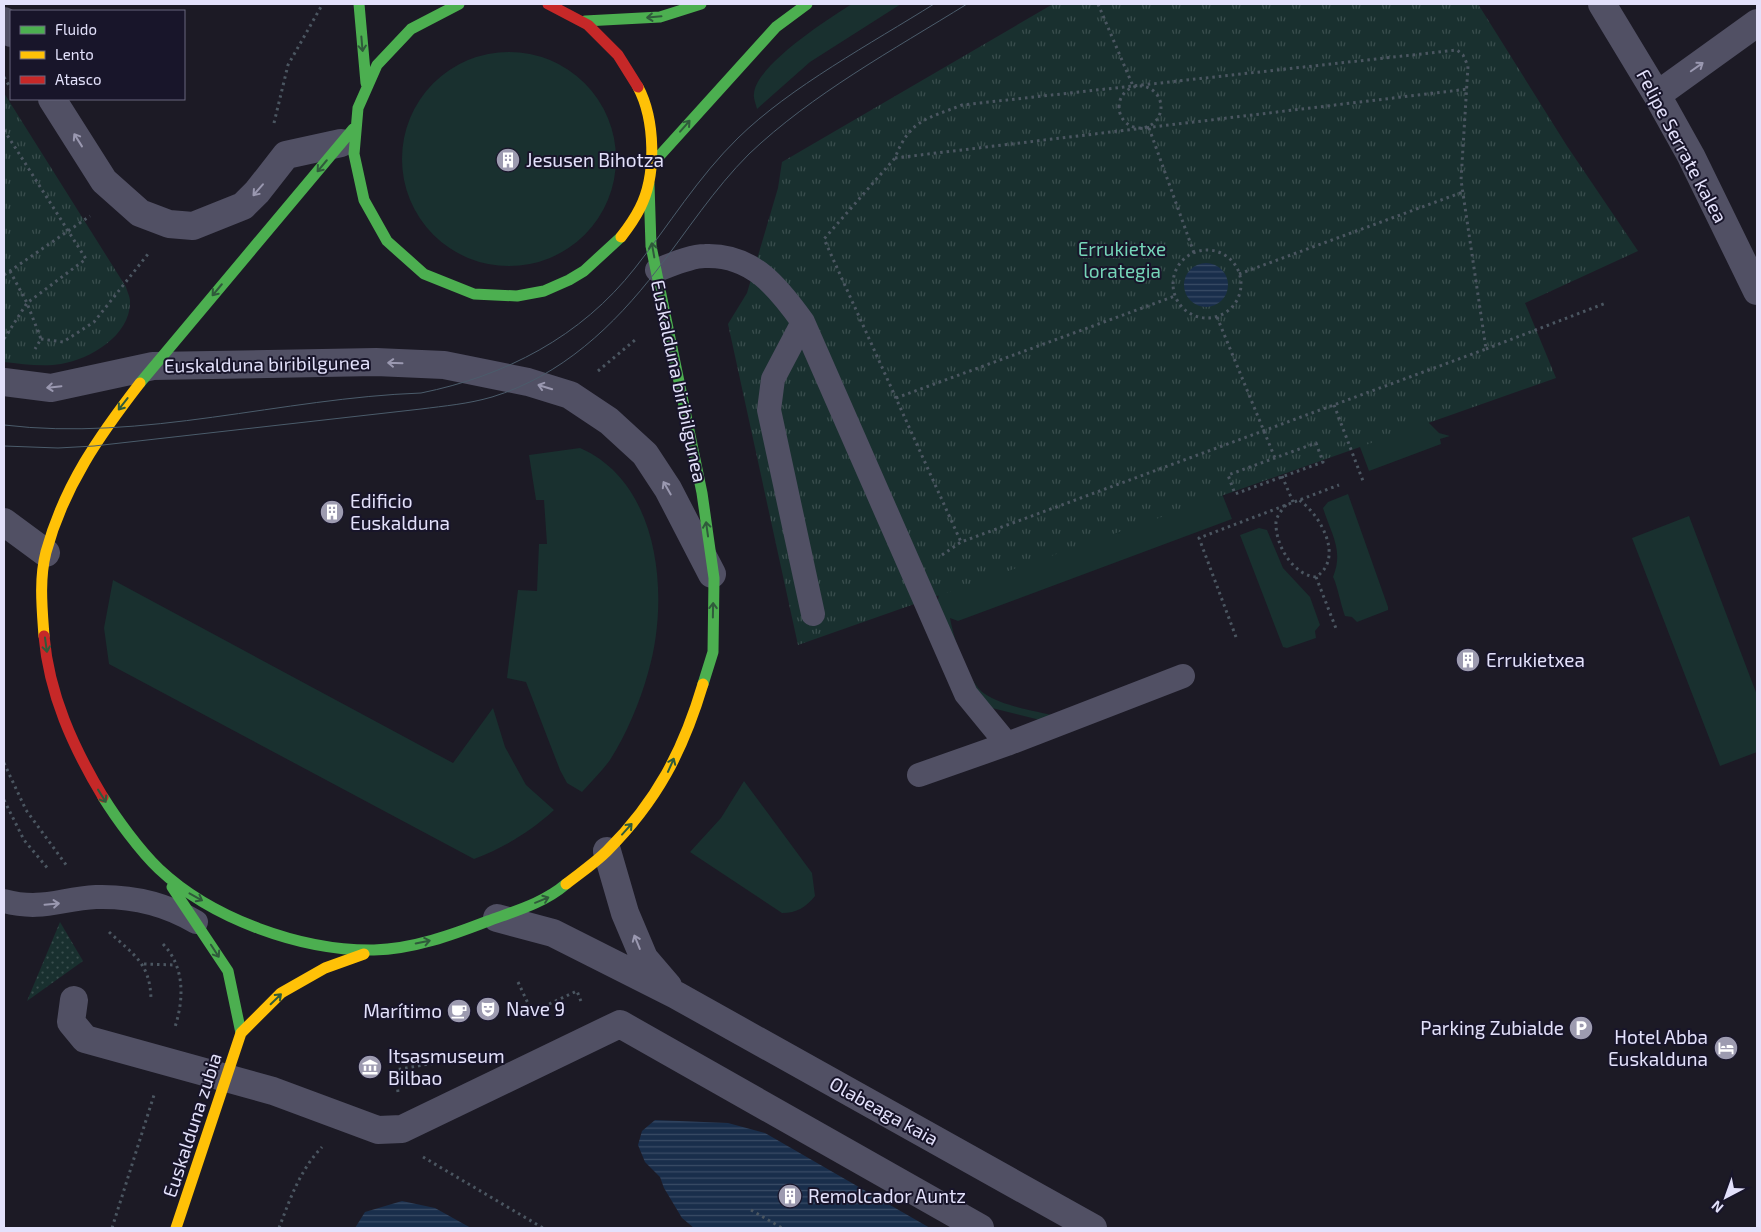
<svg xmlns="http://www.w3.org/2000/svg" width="1761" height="1232" font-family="'Exo 2',sans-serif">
<defs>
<pattern id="park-tufts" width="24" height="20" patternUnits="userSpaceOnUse" patternTransform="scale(1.25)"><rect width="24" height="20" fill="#19302f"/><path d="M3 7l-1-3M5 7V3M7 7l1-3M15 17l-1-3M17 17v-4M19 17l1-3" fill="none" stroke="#3a4e4e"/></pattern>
<pattern id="garden-dots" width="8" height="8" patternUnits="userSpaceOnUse" patternTransform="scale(1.25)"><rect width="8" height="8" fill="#19302f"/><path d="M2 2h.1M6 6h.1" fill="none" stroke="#3a4e4e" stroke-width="1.8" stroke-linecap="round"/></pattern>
<pattern id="water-rules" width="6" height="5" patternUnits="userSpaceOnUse" patternTransform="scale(1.25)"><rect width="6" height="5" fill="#192e4b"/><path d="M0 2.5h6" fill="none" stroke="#3a4c66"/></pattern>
</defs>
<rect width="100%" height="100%" fill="#1c1a25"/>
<path fill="#19302f" d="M852,4h49l-91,58 -53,47c-1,-5 -4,-11 -3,-15 1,-28 75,-76 98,-90z
M402 159a107 107 0 1 1 214 0a107 107 0 1 1-214 0Z
M1348,415l74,1 17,17 11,3 -10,3 1,5 -72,27z
M580,448c81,35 90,151 68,225 -8,29 -22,62 -38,87 -8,11 -19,22 -28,32l-15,-9 -7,-13 -34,-88 -19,-4 11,-88 19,1 2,-47h8l-3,-44h-8l-7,-45z
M1211,466l21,53 -274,102 -8,-3c4,21 17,64 35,76 17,12 51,17 71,22l-4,7 -64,-16 -13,-12 -38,-90 3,-17z
M1348,494l40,113v3l-31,12 -5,-5 -7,-1c-4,-10 -8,-32 -12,-39 11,-27 -2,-43 -10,-69l5,-6z
M1689,516l68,179v57l-37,14 -88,-228z
M1259,528l8,2 16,38 27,29 10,28 -5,6 1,7 -29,10 -4,-1 -43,-112z
M113,580l340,183 40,-55 12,39 21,38 28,25c-24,22 -49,37 -80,49l-365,-195 -5,-36z
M744,781l68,92 3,23c-9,11 -18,17 -33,17l-92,-61 31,-34z"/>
<path fill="url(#park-tufts)" d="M1053,4h425l89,142 71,105 -113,52 31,75 -758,267 -70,-321 19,-31 31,-105 4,-26z
M4,93l122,194c1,4 4,10 4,14 1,34 -39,58 -69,63 -18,3 -39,0 -57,-2z"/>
<path fill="url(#garden-dots)" d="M60,922l23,39 -56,40z"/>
<path fill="url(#water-rules)" d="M1184 285a22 22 0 1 1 44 0a22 22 0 1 1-44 0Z
M655,1120l73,3 37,10 165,95h-236l-12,-10 -18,-30 -4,-11 -15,-15 -7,-17 4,-14z
M402,1201l33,7 36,20h-116l10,-16z"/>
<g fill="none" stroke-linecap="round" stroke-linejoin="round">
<path stroke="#4b5661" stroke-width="3" stroke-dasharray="2.5 4" stroke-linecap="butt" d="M1098,4l35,82
M4,77l7,12
M1119 107a21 21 0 1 1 42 0a21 21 0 1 1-42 0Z
M274,123l14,-58 34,-60
M1149,128l45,125
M4,130l82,129 -59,44 -23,36
M895,158l573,-69
M1173 284a34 34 0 1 1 68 0a34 34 0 1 1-68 0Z
M10,271l17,32 14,36 -6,10
M1239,274l224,-82
M4,275l86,-59
M1217,317l58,141
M41,339l22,3 31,-20 54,-68
M1486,349l120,-46
M598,371l37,-31
M896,398l279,-102
M1334,405l29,76
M1316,443l7,19 -88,32 -7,-19z
M1282,476l11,26
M1286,505c-4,5 -9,10 -10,17 -1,23 17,53 40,55 29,-19 4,-63 -17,-77
M942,555l19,-13 525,-193 -25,-169 7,-114 -5,-11 -6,-5 -495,55c-35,14 -52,14 -67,53l-71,81 137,303
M1316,577l21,54
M1236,637l-37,-99 140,-53
M4,763l22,47 41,56
M4,800l20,40 25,30
M109,932c25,23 41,31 42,67
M163,944c22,23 21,55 12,83
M144,964l32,1
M518,982l14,30 45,-21 5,13
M398,1092l-3,-22 68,-12
M423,1157l120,71
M751,1210l31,18
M112,1228l42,-133
M279,1228c11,-29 21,-58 43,-81"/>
<path stroke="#515064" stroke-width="24" d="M657,270c14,-5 33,-14 48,-14 47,-2 73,31 98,66l163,372 41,50
M803,322l-30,57 -4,31 44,204
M919,775l88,-31 176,-68
M4,901c38,10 56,-2 92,-4 35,-1 70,7 100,25"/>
<path stroke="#515064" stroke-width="28" d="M1602,4l55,91 34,61 66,135
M4,21l7,12
M1657,95l100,-72
M52,99l52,82 36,32 29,11 24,2 50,-20 14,-14 29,-37 55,-12
M4,382l47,6 102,-22 223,-4 68,3 84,17 42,13 39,26 36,33 23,35 44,85
M4,522l42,31
M607,851l18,62 19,45 24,28
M497,918l56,15 123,62 417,233
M74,1000l-3,22 14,17 188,52 105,39 24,-1 218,-105 360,204"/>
<path stroke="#4caf50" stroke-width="11" d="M359,4l7,79
M459,4l-48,25 -34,36 -19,43 -4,46 10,46 23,41 37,33 50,20 43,2 27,-5 25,-11 15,-9 37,-34
M585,21l75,-4 41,-13
M653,163l123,-136 31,-23
M649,184l2,62 51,247 12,85 -1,74 -10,32
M140,383l213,-254
M103,797c13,21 37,54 56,72 53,50 142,82 215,81 39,-1 78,-15 114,-29 27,-10 56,-18 78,-37
M172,887l56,84 13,62"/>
<path stroke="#ffc107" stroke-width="11" d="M621,237c7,-9 14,-19 19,-29 17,-33 15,-89 -2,-121
M44,636c-2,-28 -5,-57 2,-84 18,-66 53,-116 94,-169
M566,884c14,-11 29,-21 41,-33 50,-50 76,-100 96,-167
M176,1228l65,-195 40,-40 44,-25 39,-14"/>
<path stroke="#c62828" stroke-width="11" d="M548,4l40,21 30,30 20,32
M44,636c5,58 29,111 59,161"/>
<path stroke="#4b5c6b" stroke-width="1" d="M4,425c139,17 278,-27 417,-32 84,-17 160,-56 214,-125 34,-43 63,-91 103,-130 52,-51 134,-95 196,-134
M4,446l54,2 36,-2 327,-37c23,-3 47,-5 71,-12 69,-21 122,-71 165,-127 30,-39 57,-81 92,-116 63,-60 144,-104 218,-150"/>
</g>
<defs><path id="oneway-shaft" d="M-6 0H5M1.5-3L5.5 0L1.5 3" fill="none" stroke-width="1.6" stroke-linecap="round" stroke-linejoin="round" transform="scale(1.25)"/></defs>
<g stroke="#2f5a3b">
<use href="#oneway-shaft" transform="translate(654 17) rotate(175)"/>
<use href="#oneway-shaft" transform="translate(362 44) rotate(85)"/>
<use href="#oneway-shaft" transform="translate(685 126) rotate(-49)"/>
<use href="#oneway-shaft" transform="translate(322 166) rotate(130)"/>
<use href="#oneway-shaft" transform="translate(653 250) rotate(-100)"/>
<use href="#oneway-shaft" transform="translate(217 290) rotate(130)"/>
<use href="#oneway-shaft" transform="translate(123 404) rotate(128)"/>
<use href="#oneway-shaft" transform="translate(707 529) rotate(-98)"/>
<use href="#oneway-shaft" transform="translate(713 610) rotate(-89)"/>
<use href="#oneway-shaft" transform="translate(46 645) rotate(82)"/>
<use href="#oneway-shaft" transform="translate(671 765) rotate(-66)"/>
<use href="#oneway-shaft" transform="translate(102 796) rotate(58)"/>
<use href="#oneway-shaft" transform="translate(627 829) rotate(-48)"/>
<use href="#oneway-shaft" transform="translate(196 897) rotate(29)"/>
<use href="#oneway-shaft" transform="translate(542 900) rotate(-22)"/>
<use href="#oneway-shaft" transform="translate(423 942) rotate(-11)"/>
<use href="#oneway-shaft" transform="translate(215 951) rotate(57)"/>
<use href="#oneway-shaft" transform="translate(276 999) rotate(-44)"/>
</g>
<g stroke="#9a98b0">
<use href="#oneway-shaft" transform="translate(1697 67) rotate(-35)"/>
<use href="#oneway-shaft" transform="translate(78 140) rotate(-122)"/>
<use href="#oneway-shaft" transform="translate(258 190) rotate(131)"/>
<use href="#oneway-shaft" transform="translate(395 363) rotate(-178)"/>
<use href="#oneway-shaft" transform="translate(54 387) rotate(174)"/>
<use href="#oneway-shaft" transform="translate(545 387) rotate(-163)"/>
<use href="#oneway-shaft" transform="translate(667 488) rotate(-120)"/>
<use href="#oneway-shaft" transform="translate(52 904) rotate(-5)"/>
<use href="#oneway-shaft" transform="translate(637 942) rotate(-112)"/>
</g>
<defs>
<g id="building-disc" transform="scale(1.25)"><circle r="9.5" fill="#9d9bb0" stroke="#18152a"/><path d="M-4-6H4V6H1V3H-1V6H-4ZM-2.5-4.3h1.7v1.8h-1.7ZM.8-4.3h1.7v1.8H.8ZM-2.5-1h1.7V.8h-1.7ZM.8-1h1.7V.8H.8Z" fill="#fff"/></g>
<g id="theatre-disc" transform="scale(1.25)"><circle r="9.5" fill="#9d9bb0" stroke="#18152a"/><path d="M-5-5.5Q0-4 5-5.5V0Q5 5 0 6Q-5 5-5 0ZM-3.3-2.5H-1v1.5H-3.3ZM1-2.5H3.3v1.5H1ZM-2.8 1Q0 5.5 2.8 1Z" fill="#fff"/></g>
<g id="cafe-disc" transform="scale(1.25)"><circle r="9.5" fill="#9d9bb0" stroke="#18152a"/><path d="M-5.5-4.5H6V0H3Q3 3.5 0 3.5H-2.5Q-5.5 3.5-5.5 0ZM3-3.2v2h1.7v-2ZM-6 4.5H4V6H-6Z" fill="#fff"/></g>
<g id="parking-disc" transform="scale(1.25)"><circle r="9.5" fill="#9d9bb0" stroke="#18152a"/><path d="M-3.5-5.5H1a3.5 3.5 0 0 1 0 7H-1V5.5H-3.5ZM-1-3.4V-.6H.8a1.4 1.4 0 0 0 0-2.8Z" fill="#fff"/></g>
<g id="hotel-disc" transform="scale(1.25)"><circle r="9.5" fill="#9d9bb0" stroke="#18152a"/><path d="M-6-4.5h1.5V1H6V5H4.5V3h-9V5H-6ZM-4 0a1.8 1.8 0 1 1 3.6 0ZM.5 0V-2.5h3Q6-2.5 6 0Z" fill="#fff"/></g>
<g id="museum-disc" transform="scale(1.25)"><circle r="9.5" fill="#9d9bb0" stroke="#18152a"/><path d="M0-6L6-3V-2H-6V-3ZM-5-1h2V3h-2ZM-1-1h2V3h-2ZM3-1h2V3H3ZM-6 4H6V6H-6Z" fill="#fff"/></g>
</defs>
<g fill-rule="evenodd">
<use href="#building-disc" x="508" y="160"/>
<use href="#building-disc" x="332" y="512"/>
<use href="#building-disc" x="1468" y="660"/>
<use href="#theatre-disc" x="488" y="1009"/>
<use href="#cafe-disc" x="459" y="1011"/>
<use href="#parking-disc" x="1581" y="1028"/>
<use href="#hotel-disc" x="1726" y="1048"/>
<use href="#museum-disc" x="370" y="1067"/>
<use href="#building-disc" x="790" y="1196"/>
</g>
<g text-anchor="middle" stroke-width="4" stroke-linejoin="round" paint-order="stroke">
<g font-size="19" fill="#e3e1fb" stroke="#18152a">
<text transform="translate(1682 146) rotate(62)" y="7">Felipe Serrate kalea</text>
<text transform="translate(267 364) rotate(-1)" y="7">Euskalduna biribilgunea</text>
<text transform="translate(679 381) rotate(78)" y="7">Euskalduna biribilgunea</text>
<text transform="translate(884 1111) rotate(29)" y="7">Olabeaga kaia</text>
<text transform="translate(192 1125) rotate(-72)" y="7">Euskalduna zubia</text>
</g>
<g font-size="19" fill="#e3e1fb" stroke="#18152a" text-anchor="start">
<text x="526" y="167">Jesusen Bihotza</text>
<text x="350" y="508">Edificio<tspan x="350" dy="22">Euskalduna</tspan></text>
<text x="1486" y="667">Errukietxea</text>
<text x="506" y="1016">Nave 9</text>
<text x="442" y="1018" text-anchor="end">Marítimo</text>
<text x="1564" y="1035" text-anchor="end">Parking Zubialde</text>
<text x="1708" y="1044" text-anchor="end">Hotel Abba<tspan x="1708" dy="22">Euskalduna</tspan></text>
<text x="388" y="1063">Itsasmuseum<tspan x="388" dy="22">Bilbao</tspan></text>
<text x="808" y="1203">Remolcador Auntz</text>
</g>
<g font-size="19" fill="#75d4b8" stroke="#18152a">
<text x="1122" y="256">Errukietxe<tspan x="1122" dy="22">lorategia</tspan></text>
</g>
</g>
<rect width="1761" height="1232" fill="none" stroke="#e3e1fb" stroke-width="10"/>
<rect x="10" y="10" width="175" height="90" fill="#18152a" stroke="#69677e"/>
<rect x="20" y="26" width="25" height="8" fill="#4caf50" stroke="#69677e"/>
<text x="55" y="35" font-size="15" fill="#e3e1fb">Fluido</text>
<rect x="20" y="51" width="25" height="8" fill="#ffc107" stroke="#69677e"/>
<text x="55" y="60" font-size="15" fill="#e3e1fb">Lento</text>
<rect x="20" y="76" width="25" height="8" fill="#c62828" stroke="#69677e"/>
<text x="55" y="85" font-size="15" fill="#e3e1fb">Atasco</text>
<g transform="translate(1726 1197) rotate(221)" stroke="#18152a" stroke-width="4" paint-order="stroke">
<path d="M0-4L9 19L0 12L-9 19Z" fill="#e3e1fb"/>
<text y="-8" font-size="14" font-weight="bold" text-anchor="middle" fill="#e3e1fb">N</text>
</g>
</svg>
